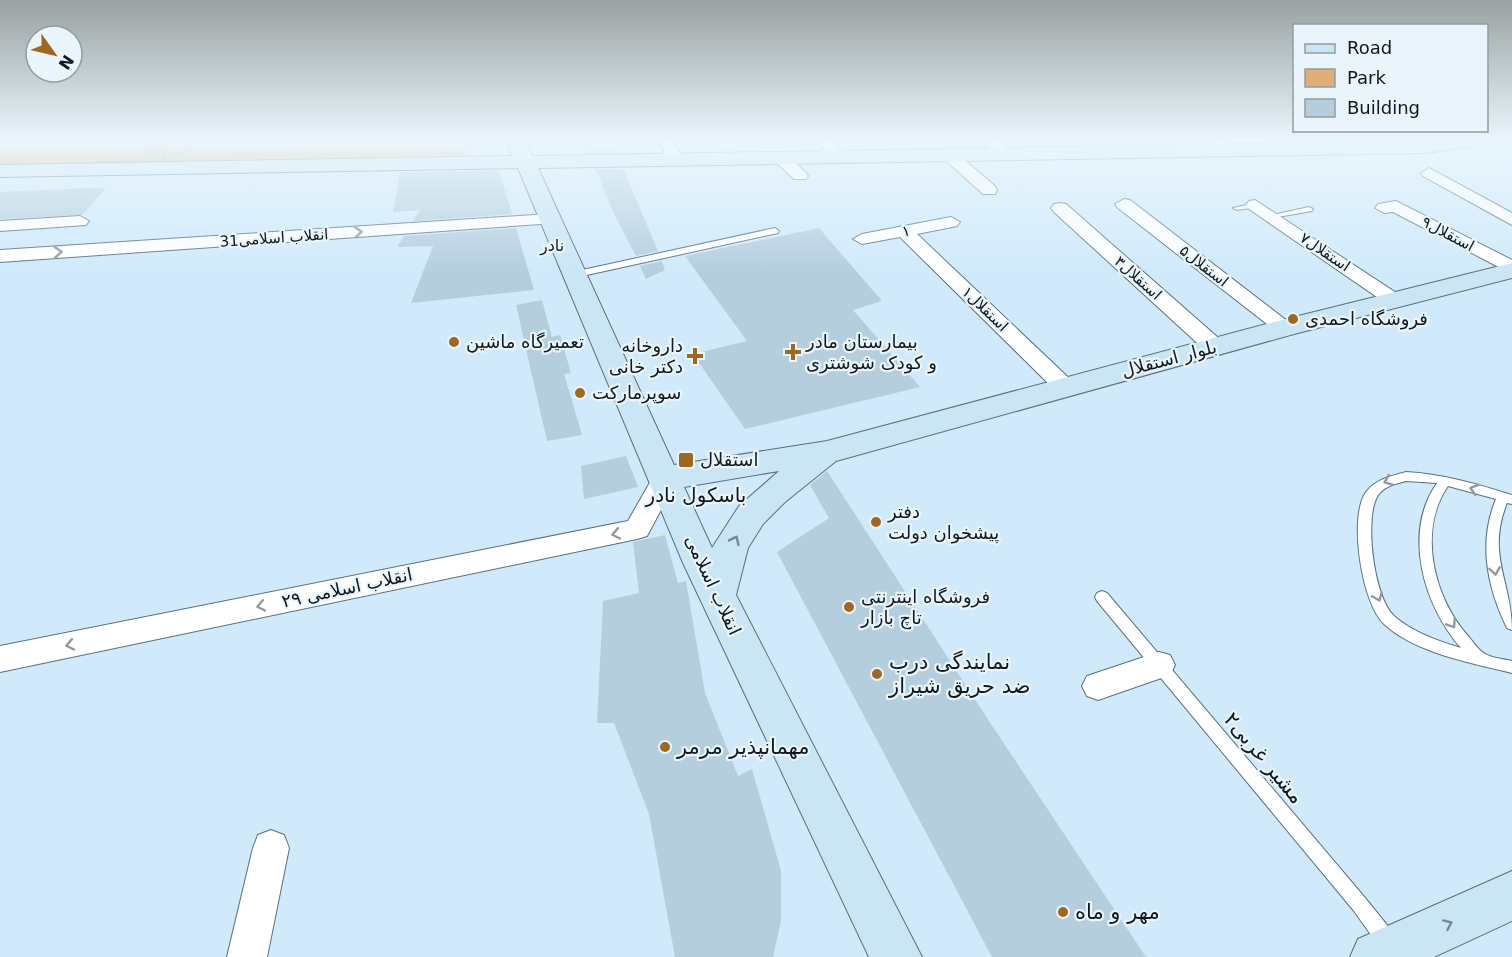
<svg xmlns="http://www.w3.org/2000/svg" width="1512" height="957" font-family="'DejaVu Sans',Cairo,sans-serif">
<rect width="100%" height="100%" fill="#d0eafb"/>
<path fill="#deaf79" d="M0,140h473l2,8 -27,13 -448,4z"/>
<path fill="#b4cede" d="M580,140h30l5,12 -29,1z
M593,169h30l35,82 -22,5 -22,-42 -17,-42z
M499,171l13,43 -99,7 7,-11 -27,2 7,-40z
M87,188h19l-24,27 -82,4v-27z
M516,228l18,62 -123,13 22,-57 -36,1 7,-11z
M819,228l63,73 -29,9 67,77 -175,42 -52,-75 54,-13 -62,-85z
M662,261l3,9 -19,9 -6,-13z
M542,300l10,37 8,-2 11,38 -7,1 18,61 -35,6 -31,-136z
M626,456l12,31 -54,12 -3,-33z
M827,471l160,247 159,239h-154l-215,-405 52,-34 -19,-33z
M665,535l13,48 8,-2 19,112 33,83 14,-7 29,102v50l-8,36h-98l-26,-143 -35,-91h-17l6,-122 36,-8 -6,-51z"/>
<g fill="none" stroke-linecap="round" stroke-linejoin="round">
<g stroke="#58707e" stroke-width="2">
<path id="lane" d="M1255,203l4,2 -1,2 -21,3 -4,-2z
M1309,207l4,2 -1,2 -40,7 -4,-2z
M775,228l4,3 -1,2 -205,45 -5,-3 5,-3z
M1406,472c37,2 71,12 106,23v9l-5,-1c-21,52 5,79 5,127l-5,-2c-20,-41 -29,-86 -11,-129l-48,-13c-31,45 -14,113 21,151 4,5 10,14 16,17 7,4 19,5 27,7v12c-40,-10 -97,-20 -128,-49 -22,-20 -36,-107 -18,-132 10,-13 25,-16 40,-20zM1406,481l31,2c-35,50 -13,123 24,165 -23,-7 -49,-16 -67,-32 -20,-19 -29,-92 -18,-117 5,-12 18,-15 30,-18z
M1102,591l5,2 259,306 29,36 2,7 -2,7 -7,2 -7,-2 -27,-38 -257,-310 -2,-4 2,-4z"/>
</g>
<g stroke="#58707e" stroke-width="2">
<path id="street" d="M659,140h14l9,18 -2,3h-12z
M816,140h15l16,16 -2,3h-12z
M981,140h17l16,13 -2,3h-12z
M1208,140h19l16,10 -8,5z
M948,149l6,2 41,35 2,4 -2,4h-12l-41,-37 -2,-3 2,-3z
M780,152l6,2 20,19 2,3 -2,3h-12l-20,-19 -2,-3 2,-3z
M1429,168l83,45v12l-89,-49 -2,-3z
M1124,199l6,1 161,124 3,4 -3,4h-14l-159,-124 -3,-4z
M1255,200l146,96 3,4 -3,4h-14l-138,-95 -3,-4 3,-4z
M1396,201l116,59v14l-119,-62 -9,1 -9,-5 3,-4z
M1060,203l6,1 157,138 3,5 -3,5h-16l-153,-140 -3,-4 3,-4z
M549,214l9,5 -3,4 -555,39v-12z
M80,216l9,5 -3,4 -86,6v-10z
M951,217l9,5 -3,4 -40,8 156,148 3,5 -3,5h-16l-157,-155 -38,7 -9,-5 9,-5z
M665,469l9,3 4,6 -31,58 -10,3 -637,133v-26l628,-125 28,-49z
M1159,652l11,3 5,10 -5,10 -72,25 -11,-4 -5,-10 5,-10z
M271,830l13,5 5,13 -22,109h-40l26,-109 5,-13z"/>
</g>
<g stroke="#58707e" stroke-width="2">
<path id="secondary" d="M507,140h18l8,16 951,-16 -3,4 -7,2 -48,7 -888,15 136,297 153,-24 447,-119 238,-59v15l-218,56 -458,127 -51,41 -22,22 -15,24 -12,47 186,362h-53l-186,-394 -165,-395 -518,9v-12l512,-9zM779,471l-40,35 -27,42 -28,-61z
M1512,871v50l-78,36h-84l8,-18z"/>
</g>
<path stroke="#7f929e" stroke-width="2" stroke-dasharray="3 3" stroke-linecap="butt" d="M183,141l8,2 1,4c-13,11 -30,16 -46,8l9,-9z"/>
<use href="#lane" fill="#fff" fill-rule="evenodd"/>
<use href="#street" fill="#fff" fill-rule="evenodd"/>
<use href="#secondary" fill="#cae5f4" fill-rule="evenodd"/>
</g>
<defs><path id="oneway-chevron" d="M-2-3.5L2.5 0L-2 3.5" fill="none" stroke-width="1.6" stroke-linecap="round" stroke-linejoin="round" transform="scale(1.5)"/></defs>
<g stroke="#93989a">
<use href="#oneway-chevron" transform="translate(358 232) rotate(-4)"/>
<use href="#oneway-chevron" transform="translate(58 252) rotate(-4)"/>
<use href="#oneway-chevron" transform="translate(1388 481) rotate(158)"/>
<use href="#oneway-chevron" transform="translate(1474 489) rotate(-164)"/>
<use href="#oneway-chevron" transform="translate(616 534) rotate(168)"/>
<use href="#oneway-chevron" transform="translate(1495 571) rotate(81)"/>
<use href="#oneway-chevron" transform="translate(1378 597) rotate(67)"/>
<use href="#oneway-chevron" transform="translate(261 606) rotate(168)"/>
<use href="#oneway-chevron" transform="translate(1452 624) rotate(56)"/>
<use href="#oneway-chevron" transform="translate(70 645) rotate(168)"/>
</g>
<g stroke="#768994">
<use href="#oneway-chevron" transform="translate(735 540) rotate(-64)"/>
<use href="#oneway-chevron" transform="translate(1448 924) rotate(-24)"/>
</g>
<linearGradient id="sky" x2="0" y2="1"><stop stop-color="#99a1a1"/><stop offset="0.51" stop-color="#eaf6fd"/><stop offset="1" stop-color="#eaf6fd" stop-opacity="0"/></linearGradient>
<rect width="1512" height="274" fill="url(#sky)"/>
<g fill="#9d6821" stroke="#eaf5fb" stroke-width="2">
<circle cx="1293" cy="319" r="6"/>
<circle cx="454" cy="342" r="6"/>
<path d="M790 343h6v6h6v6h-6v6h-6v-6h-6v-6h6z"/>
<path d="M692 347h6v6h6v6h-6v6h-6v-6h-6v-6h6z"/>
<circle cx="580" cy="393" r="6"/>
<rect x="678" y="452" width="16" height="16" rx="3"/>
<circle cx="876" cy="522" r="6"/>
<circle cx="849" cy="607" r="6"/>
<circle cx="877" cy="674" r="6"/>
<circle cx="665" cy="747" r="6"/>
<circle cx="1063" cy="912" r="6"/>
</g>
<g text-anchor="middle" stroke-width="4.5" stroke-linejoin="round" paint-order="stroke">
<g font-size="15" fill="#0f191f" stroke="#eaf5fb">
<text transform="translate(906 231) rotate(-11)" y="5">۱</text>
<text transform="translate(1448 234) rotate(28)" y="5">استقلال۹</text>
<text transform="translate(274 238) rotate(-4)" y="5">31انقلاب اسلامی</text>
<text transform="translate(1325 252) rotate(34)" y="5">استقلال۷</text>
<text transform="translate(1204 266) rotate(38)" y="5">استقلال۵</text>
<text transform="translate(1138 278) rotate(42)" y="5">استقلال۳</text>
<text transform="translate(985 309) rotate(44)" y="5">استقلال۱</text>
</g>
<g font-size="16" fill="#0f191f" stroke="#eaf5fb">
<text x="552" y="251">نادر</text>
</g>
<g font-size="18" fill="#0f191f" stroke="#eaf5fb" text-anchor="start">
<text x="1305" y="325">فروشگاه احمدی</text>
<text x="466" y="348">تعمیرگاه ماشین</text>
<text x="806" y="348">بیمارستان مادر<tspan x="806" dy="21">و کودک شوشتری</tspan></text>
<text x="683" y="352" text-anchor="end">داروخانه<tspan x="683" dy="21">دکتر خانی</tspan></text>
<text x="592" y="399">سوپرمارکت</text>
<text x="700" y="466">استقلال</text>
<text x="888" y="518">دفتر<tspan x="888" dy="21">پیشخوان دولت</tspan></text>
<text x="861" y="603">فروشگاه اینترنتی<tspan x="861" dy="21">تاچ بازار</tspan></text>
</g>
<g font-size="18" fill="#0f191f" stroke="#eaf5fb">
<text transform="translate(1169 359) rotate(-15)" y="6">بلوار استقلال</text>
<text transform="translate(713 585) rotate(65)" y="6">انقلاب اسلامی</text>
<text transform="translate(347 588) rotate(-12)" y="6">انقلاب اسلامی ۲۹</text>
</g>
<g font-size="20" fill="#0f191f" stroke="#eaf5fb">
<text x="696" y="502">باسکول نادر</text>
</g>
<g font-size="21" fill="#0f191f" stroke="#eaf5fb" text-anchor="start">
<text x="889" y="669">نمایندگی درب<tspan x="889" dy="24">ضد حریق شیراز</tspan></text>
<text x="677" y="754">مهمانپذیر مرمر</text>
<text x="1075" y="919">مهر و ماه</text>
</g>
<g font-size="21" fill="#0f191f" stroke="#eaf5fb">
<text transform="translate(1264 758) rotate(50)" y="7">۲مشیر غربی</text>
</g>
</g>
<rect x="1293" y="24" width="195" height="108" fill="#eaf5fb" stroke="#929da3" stroke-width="1.5"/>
<rect x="1305" y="44" width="30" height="9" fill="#cae5f4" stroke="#929da3" stroke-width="1.5"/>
<text x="1347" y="54" font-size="18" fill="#0f191f">Road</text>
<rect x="1305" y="69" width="30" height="18" fill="#deaf79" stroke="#929da3" stroke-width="1.5"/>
<text x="1347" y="84" font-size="18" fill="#0f191f">Park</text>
<rect x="1305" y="99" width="30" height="18" fill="#b4cede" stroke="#929da3" stroke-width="1.5"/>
<text x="1347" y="114" font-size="18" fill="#0f191f">Building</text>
<g transform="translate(54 54) rotate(124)"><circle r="28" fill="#eaf5fb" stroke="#929da3" stroke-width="1.5"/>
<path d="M0-4.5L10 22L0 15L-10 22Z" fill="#9d6821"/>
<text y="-9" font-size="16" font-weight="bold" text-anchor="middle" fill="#0f191f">N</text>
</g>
</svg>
